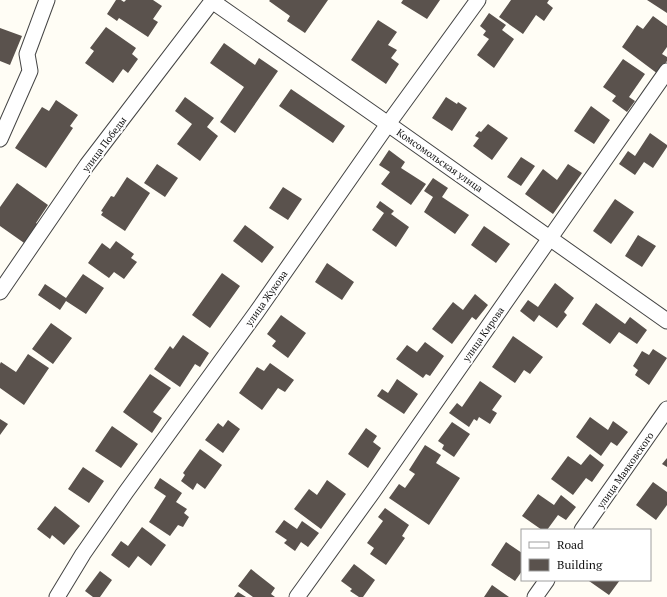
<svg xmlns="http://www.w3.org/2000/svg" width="667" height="597" font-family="'PT Serif',serif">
<rect width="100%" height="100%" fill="#fffdf5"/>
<path fill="#5a524d" d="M116,0h5l3,2 2,-2h27l9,6 -9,13 5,3 -10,15 -29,-19 -2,3 -10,-7z
M270,0h58l-23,33 -18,-12 3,-5 -21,-15z
M403,0h37l-13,19 -26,-16z
M511,0h38l-2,3 6,5 -9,13 -8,-6 -13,19 -24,-17z
M647,0h20v13z
M489,13l17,12 -4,5 12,9 -20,29 -17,-13 12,-16 -6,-4 3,-4 -6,-5z
M653,16l14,10v21l-5,7 5,3v4l-9,13 -36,-27 15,-22 6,4z
M378,20l19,12 -9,13 9,5 -6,8 8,6 -13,20 -35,-24z
M106,27l30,21 -4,6 6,5 -10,14 -5,-4 -10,14 -28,-20 9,-12 -4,-3z
M0,28l22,8 -12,29 -10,-4z
M224,43l31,22 4,-7 19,13 -43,62 -15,-11 24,-35 -34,-24z
M623,59l22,15 -16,23 6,4 -8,11 -15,-11 4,-5 -13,-9z
M291,89l54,37 -12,17 -54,-37z
M185,97l29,21 -7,9 11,9 -18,25 -23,-17 15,-20 -17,-13z
M446,97l11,7 1,-2 9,6 -15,23 -20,-13z
M56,100l22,15 -8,11 3,2 -27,40 -31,-20 27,-41 7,4z
M591,106l19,14 -16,24 -20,-13z
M488,124l20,14 -16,22 -19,-14 6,-8 -4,-2 4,-5 2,1z
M650,133l17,12v2l-14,21 -9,-6 -9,13 -16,-11 9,-13 7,5z
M389,150l16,12 -4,6 25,16 -15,21 -30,-21 9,-12 -11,-7z
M521,157l14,9 -14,20 -14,-9z
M157,164l21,14 -13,19 -21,-14z
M568,164l14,9 -29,41 -28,-20 18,-25 14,11z
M127,177l23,16 -25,38 -24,-16 2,-3 -2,-1 10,-15 3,1z
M433,178l15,10 -6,9 27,18 -14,19 -31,-22 9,-15 -9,-6z
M17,183l31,22 -12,18 4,3 -13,19 -27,-19v-19z
M283,187l19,12 -14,21 -19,-12z
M615,199l19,13 -23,32 -18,-13z
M380,201l14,10 -3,3 18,13 -13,20 -24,-17 12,-17 -8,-6z
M245,225l29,22 -12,16 -29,-22z
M484,226l26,18 -14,19 -25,-18z
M638,235l18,11 -14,21 -17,-11z
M116,241l18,13 -3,4 6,4 -13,17 -10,-7 -5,6 -21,-15 14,-20 8,6z
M327,263l27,19 -12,18 -27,-18z
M222,273l18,13 -30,42 -18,-13z
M83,274l21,14 -18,26 -20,-13 -6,9 -22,-15 7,-11 21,14z
M555,283l19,15 -10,14 3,3 -10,13 -18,-13 -5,7 -14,-11 8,-11 10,7z
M475,294l13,11 -12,15 -4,-3 -20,27 -20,-15 21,-27 10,8z
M596,303l29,21 5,-7 17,13 -10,14 -18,-12 -9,12 -28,-20z
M281,315l25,18 -18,25 -16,-12 4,-5 -9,-7z
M51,323l21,15 -19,26 -21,-15z
M183,335l26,18 -9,14 -5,-3 -15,23 -26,-18 16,-23 3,3z
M513,336l30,21 -13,17 -6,-4 -9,13 -23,-16z
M425,342l19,14 -14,20 -4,-2 -3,4 -27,-19 11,-14 10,7z
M653,349l14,9 -18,27 -14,-10 3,-5 -5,-4 9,-15 7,4z
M28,354l21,14 -25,37 -24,-17v-24l1,-2 15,10z
M270,363l24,17 -9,12 -7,-4 -16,22 -23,-17 18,-26 7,4z
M150,374l21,14 -18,24 9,6 -10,15 -29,-21z
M397,379l21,15 -14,20 -27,-18 5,-7 6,4z
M480,381l22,15 -10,14 5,3 -7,11 -11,-7 -2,4 -3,-2 -5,8 -20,-14 8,-10 5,4z
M590,417l18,13 5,-9 15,11 -11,14 -6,-4 -10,14 -25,-19z
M0,419l8,5 -8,11z
M228,420l12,9 -17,24 -18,-13 13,-17 5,4z
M452,422l18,12 -16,23 -12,-8 2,-4 -6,-4z
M112,426l26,18 -17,24 -26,-17z
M366,428l11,8 -4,6 8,6 -13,20 -20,-14z
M425,445l16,10 -5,8 24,15 -31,47 -40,-27 10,-14 6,4 10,-14 -6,-4z
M200,449l22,16 -17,24 -8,-6 -4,7 -12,-9 4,-6 -2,-2z
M590,454l14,11 -12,17 -6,-4 -13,17 -22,-16 17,-23 13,9z
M667,458v9l-5,-3z
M83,467l21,14 -15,22 -21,-14z
M160,478l22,15 -6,9 11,7 -3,4 5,4 -6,10 -5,-2 -8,11 -21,-14 17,-26 -12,-8z
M327,480l19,14 -25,35 -27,-20 15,-20 8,6z
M653,482l14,10v13l-11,15 -20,-15z
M538,494l16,11 7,-10 15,12 -10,13 -8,-5 -11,15h-5l-20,-14z
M55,506l25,20 -16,19 -12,-10 -2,4 -13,-10z
M385,508l24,17 -7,11 3,2 -19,27 -16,-11 4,-6 -7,-5 16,-22 -5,-4z
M284,520l13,9 5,-8 17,12 -11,14 -7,-5 -6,9 -11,-8 3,-3 -12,-8z
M142,527l24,18 -15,21 -13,-10 -9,12 -18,-13 10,-14 7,5z
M506,542l16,11v18l-7,10 -24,-16z
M354,564l21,16 -12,17h-4l-9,-6 2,-2 -11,-8z
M251,569l24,19 -4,6 4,3h-22l-15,-11z
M100,571l12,9 -12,17h-7l-8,-6z
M590,580h30l-11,15 -20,-14z
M492,585l17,12h-25z
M238,592l8,5h-12z"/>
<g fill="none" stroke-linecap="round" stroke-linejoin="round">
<g stroke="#444" stroke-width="17">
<path id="minor" d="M212,1l176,123 279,197
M0,139l30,-68 -3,-17 20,-54
M0,292l87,-127 126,-165
M582,530l85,-121
M57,597l26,-43 43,-62 130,-179 132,-189 90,-124
M297,597l75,-104 178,-255 117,-167
M535,597l12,-17"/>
</g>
<use href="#minor" stroke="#fff" stroke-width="15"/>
</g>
<g text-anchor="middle" stroke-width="4" stroke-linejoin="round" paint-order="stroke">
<g font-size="10" fill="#111" stroke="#fff">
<text transform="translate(104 144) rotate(-53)" y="4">улица Победы</text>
<text transform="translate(440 160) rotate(35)" y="4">Комсомольская улица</text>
<text transform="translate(266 298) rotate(-55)" y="4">улица Жукова</text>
<text transform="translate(483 334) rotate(-55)" y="4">улица Кирова</text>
<text transform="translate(625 470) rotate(-55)" y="4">улица Маяковского</text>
</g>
</g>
<rect x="521" y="529" width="130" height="52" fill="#ffffff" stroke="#a0a0a0"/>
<rect x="529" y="542" width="20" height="6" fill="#ffffff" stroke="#a0a0a0"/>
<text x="557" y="549" font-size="12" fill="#111111">Road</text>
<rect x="529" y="559" width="20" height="12" fill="#5a524d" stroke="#a0a0a0"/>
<text x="557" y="569" font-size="12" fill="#111111">Building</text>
</svg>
